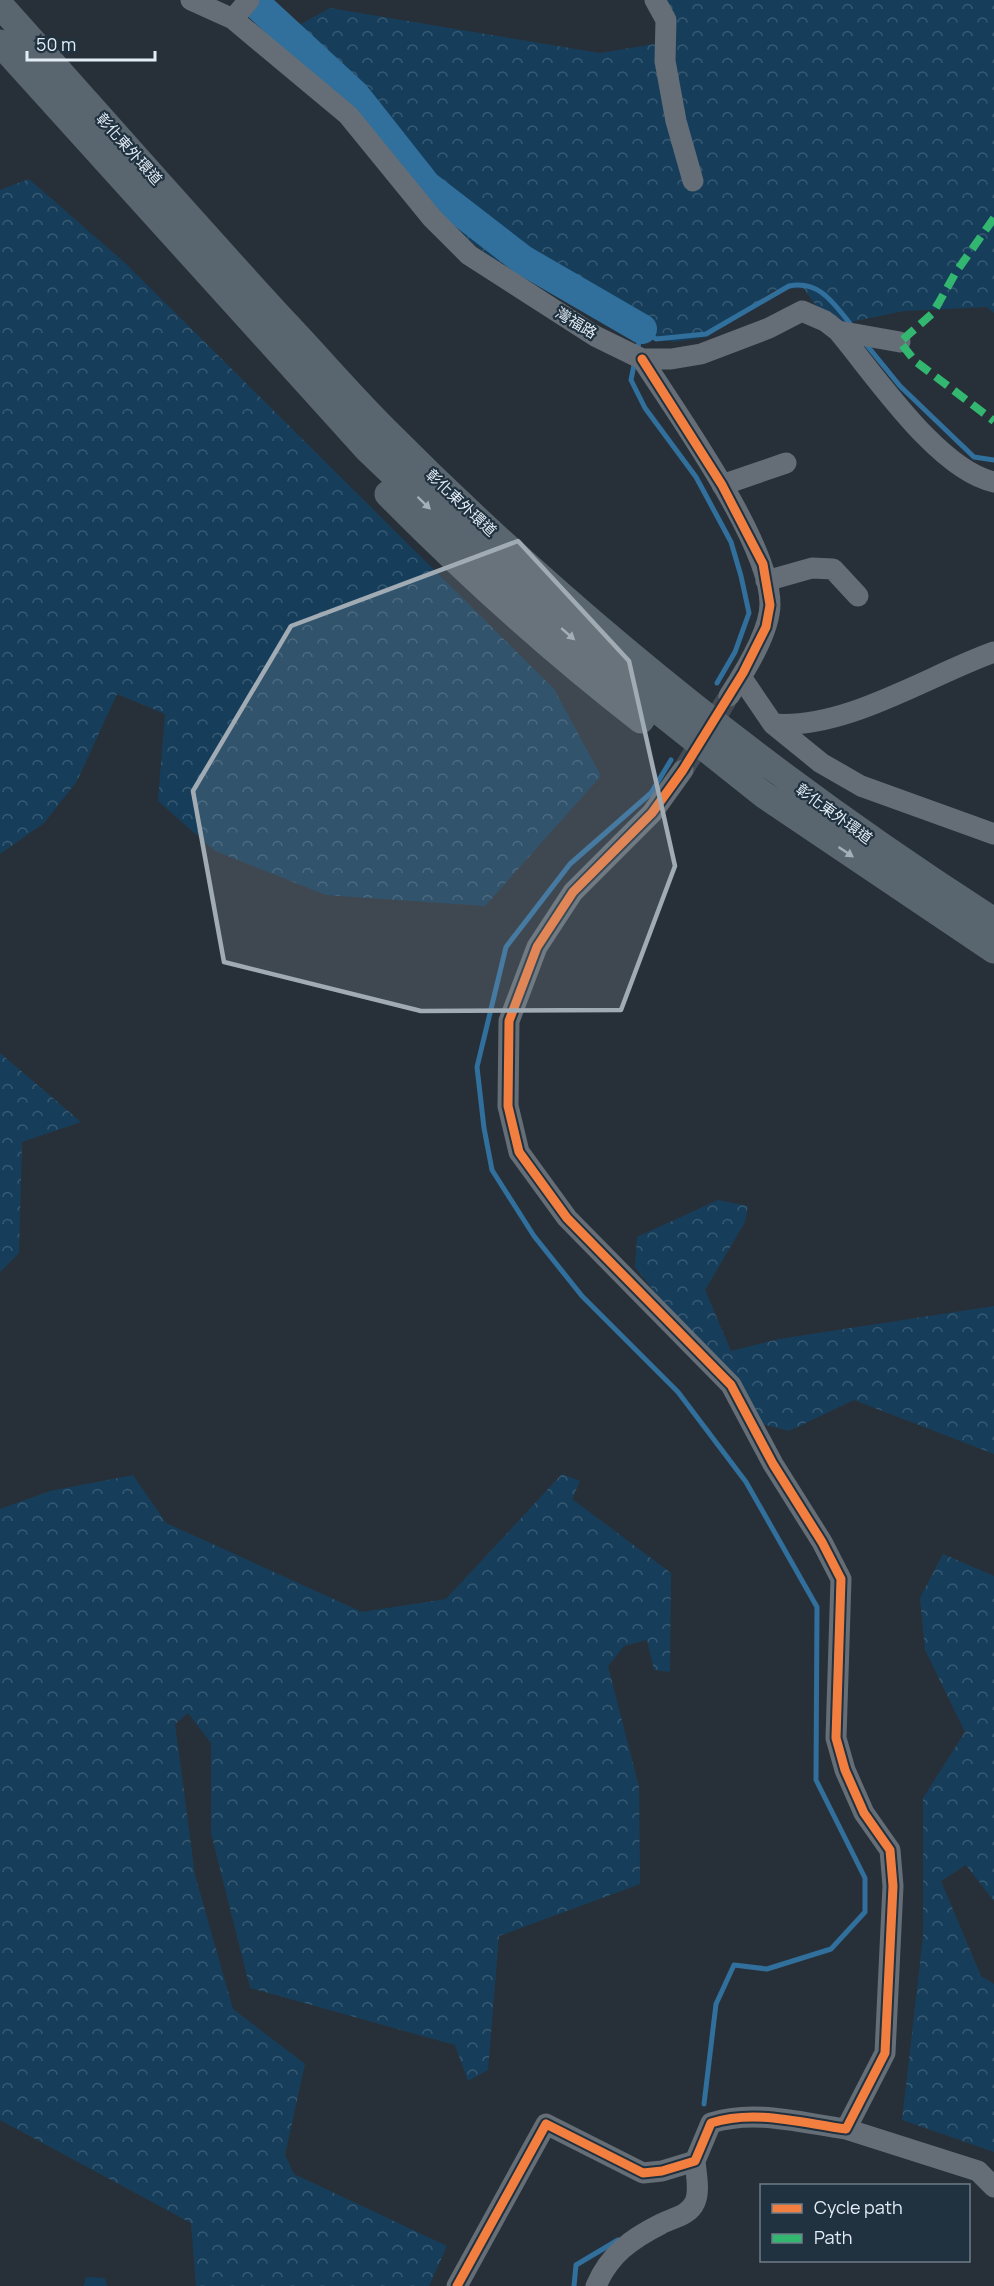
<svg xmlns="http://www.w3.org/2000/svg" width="994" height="2286" font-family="Manrope,'Noto Sans TC',sans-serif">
<defs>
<pattern id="forest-crowns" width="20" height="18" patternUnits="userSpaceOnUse" patternTransform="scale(1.5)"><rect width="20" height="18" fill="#163e5b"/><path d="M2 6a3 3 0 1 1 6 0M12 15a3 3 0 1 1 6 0" fill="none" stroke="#385a73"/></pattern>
</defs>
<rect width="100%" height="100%" fill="#273038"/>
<path fill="url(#forest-crowns)" d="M666,0h328v313l-7,-6 -83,4 -73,15 -28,-38 -29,2 -67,47 -33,5 -39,-8 -144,-77 -34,-26 -40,-62 -56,-71 -68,-48 8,-26 29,-16 270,45 60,-10z
M29,179l96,84 429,426 47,87 -116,130 -159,-11 -111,-44 -57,-50 7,-87 -48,-20 -40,87 -33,42 -44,31v-664z
M0,1053l81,69 -59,20 -3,111 -19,19z
M718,1200l30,6 -3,16 -40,68 26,61 48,-12 215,-33v148l-140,-54 -65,31 -31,-8 -123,-156 2,-30z
M562,1474l18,7 -8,18 99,74 -1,99 -16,-2 -7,-30 -23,6 -16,20 31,121 1,97 -141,52 -11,134 -20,11 -13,-36 -205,-57 -39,-155v-90l-23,-30 -13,11 20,151 38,134 72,55 -20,91 9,19 153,72 -18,40h-233l-5,-63 -191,-103v-611l50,-18 83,-16 33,48 196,89 84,-13z
M943,1554l51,22v325l-28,-36 -25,16 40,95 13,8v168l-92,-32 21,-183v-139l42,-66 -40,-82 -5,-52z
M86,2277l19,1 2,8h-23z"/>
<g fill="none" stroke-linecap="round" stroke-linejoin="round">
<path stroke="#316f9c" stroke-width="5" d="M865,343l35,43 74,71 20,3
M637,351l5,-22 14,10 50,-5 83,-48c31,-6 45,18 63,40
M635,360l-4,20 14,28 51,69 35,65 10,34 8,37 -14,39 -18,31
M671,760l-20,33 -81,71 -64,83 -29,120 7,61 8,42 42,66 48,60 96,96 68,90 71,125 -1,173 49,98v34l-34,37 -64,20 -33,-4 -18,39 -12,100
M574,2286l2,-21 42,-25"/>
<path stroke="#316f9c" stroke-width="30" d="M252,0l103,95 71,90 97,75 119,69"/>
<path stroke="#434c54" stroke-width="21" stroke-dasharray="21 10" stroke-linecap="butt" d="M683,770l46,-74"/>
<path stroke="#656e76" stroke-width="21" d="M191,0l42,19 115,96 84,103 37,37 126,81 47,23h29l30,-5 68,-26 33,-17 23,10 13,10c37,44 100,139 156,151
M655,0l11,20 -1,41 11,60 17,60
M233,19l16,-19
M838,331l62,11
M642,359c35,55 128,184 128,245 0,28 -26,69 -41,92
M722,485l64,-22
M766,581l46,-13 21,1 25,27
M741,677l32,47c72,6 154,-48 221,-72
M773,724l48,39 40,23 133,48
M846,2129l132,42 16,16
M457,2286l89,-162 97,49 19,-2 33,-10 16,-38c44,-14 90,0 135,6l39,-76 8,-167 -3,-36 -26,-37 -19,-43 -9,-32 5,-159 -19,-37 -49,-78 -42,-79 -164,-167 -48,-66 -11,-46 1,-85 28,-74 36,-55 79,-79 31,-43
M596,2286c13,-31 35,-47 65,-62 11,-6 28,-8 34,-22 5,-11 1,-29 0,-41"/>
<path stroke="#5a666f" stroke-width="27" d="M0,5c96,107 190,215 287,320 33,35 64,71 98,105 184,185 389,350 609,491
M0,43l367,406 134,128 135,116 128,102 230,155
M388,494c79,80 164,157 253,226"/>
<path stroke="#33b770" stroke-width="8" stroke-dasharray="15 8" stroke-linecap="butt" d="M994,218l-38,54 -23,41 -33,29 15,19 79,60"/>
<g stroke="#20313f" stroke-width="13">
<path id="cycleway" d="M457,2286l89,-162 97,49 19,-2 33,-10 16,-38c44,-14 90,0 135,6l39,-76 8,-167 -3,-36 -26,-37 -19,-43 -9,-32 5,-159 -19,-37 -49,-78 -42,-79 -164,-167 -48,-66 -11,-46 1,-85 28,-74 36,-55 79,-79 31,-43 60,-97 23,-46 4,-22 -7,-41 -41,-79 -80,-126"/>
</g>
<use href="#cycleway" stroke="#f27e40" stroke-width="9"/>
</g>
<defs><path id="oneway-solid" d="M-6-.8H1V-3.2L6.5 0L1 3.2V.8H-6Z" transform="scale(1.5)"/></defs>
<g fill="#a5b0b9">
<use href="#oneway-solid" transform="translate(424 503) rotate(44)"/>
<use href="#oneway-solid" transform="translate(568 634) rotate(41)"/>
<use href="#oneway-solid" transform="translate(846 852) rotate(34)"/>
</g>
<path fill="#a1abb4" fill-opacity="0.2" stroke="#a1abb4" stroke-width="4.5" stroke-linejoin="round" d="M518,541l111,120 46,205 -54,144 -200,1 -197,-49 -31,-171 98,-165z"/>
<g text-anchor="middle" stroke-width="4.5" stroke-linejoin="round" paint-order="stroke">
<g font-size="15" fill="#e3edf6" stroke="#20313f">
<text transform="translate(129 149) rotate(48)" y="5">彰化東外環道</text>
<text transform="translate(576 323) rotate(31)" y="5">灣福路</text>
<text transform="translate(461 503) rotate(43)" y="5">彰化東外環道</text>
<text transform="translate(834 814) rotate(36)" y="5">彰化東外環道</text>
</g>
</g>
<rect x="760" y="2184" width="210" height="78" fill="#20313f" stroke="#6e7c88" stroke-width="1.5"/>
<rect x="772" y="2204" width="30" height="9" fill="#f27e40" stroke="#6e7c88" stroke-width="1.5"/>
<text x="814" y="2214" font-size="18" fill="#e3edf6">Cycle path</text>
<rect x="772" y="2234" width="30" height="9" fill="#33b770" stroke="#6e7c88" stroke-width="1.5"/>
<text x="814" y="2244" font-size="18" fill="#e3edf6">Path</text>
<path d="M27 51v9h128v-9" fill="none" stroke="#e3edf6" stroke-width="3"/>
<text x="36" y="51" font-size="18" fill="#e3edf6" stroke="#20313f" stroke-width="4.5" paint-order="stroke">50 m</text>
</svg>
